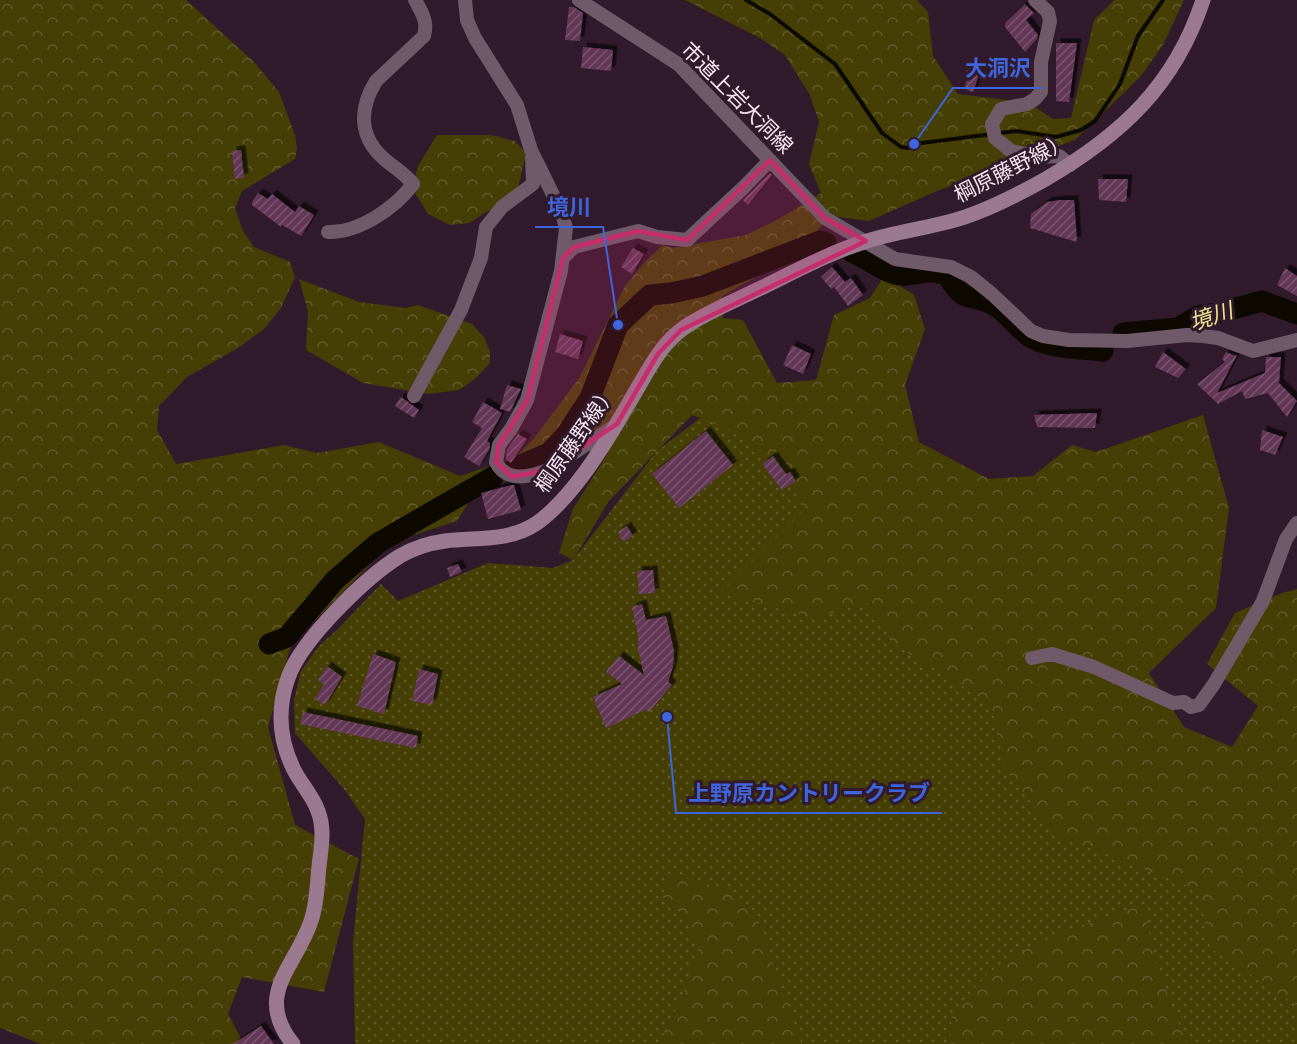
<svg xmlns="http://www.w3.org/2000/svg" width="1297" height="1044" font-family="Jost,'Noto Sans JP',sans-serif">
<defs>
<pattern id="grass-dots" width="8" height="8" patternUnits="userSpaceOnUse" patternTransform="scale(1.5)"><rect width="8" height="8" fill="#453f06"/><path d="M2 2h.1M6 6h.1" fill="none" stroke="#605b2b" stroke-width="1.8" stroke-linecap="round"/></pattern>
<pattern id="forest-crowns" width="20" height="18" patternUnits="userSpaceOnUse" patternTransform="scale(1.5)"><rect width="20" height="18" fill="#453f06"/><path d="M2 6a3 3 0 1 1 6 0M12 15a3 3 0 1 1 6 0" fill="none" stroke="#605b2b"/></pattern>
<pattern id="building-hatch" width="6" height="6" patternUnits="userSpaceOnUse" patternTransform="scale(1.5)"><rect width="6" height="6" fill="#643757"/><path d="M-1 1l2-2M0 6l6-6M5 7l2-2" fill="none" stroke="#7b546f"/></pattern>
<filter id="shadow"><feDropShadow dx="4.5" dy="-4.5" stdDeviation="0" flood-color="#0009"/></filter>
</defs>
<rect width="100%" height="100%" fill="#311a2b"/>
<path fill="url(#grass-dots)" d="M736,396l443,461 118,137v50h-942l-2,-102 12,-123 -21,-30 -49,-56 -1,-33 7,-29 17,-24 21,-19 42,-44 17,17 90,-38 65,5 20,-8 84,-109 55,-42z"/>
<path fill="url(#forest-crowns)" d="M0,0h186l68,62 25,30 16,43 2,13 -2,11 -53,32 -7,17 8,23 11,16 36,15 5,15 -14,31 -17,21 -26,19 -51,29 -28,29 -2,24 19,34 108,-19 33,8 62,-11 81,34 30,-10h15l27,-25 48,-64 45,-91 20,-24 18,-17 10,3 73,-13 31,-15 44,-27 -12,-29 10,-42 -9,-27 -25,-40 -25,-17 -75,-38h232l11,12 5,44 25,38 71,9 24,16 18,-1 23,-98 20,-20h70l-21,45 -23,32 -65,63 -138,51 -68,30 -38,-5 -39,41 -70,39 1,22 20,2 34,63 39,-3 18,-65 36,-17 14,-22 30,19 11,34 -20,56 14,57 70,37 44,-3 39,-31 24,7 107,-37 26,93 -13,100 -67,65 35,54 48,20 26,-41 -51,-42 28,-51 47,-20 15,-4v417l-87,-58 -12,-58 -142,-55 -51,-66 -14,-65 -94,-58 -30,-43 -54,15 -93,-25 83,-83 -15,-37 -60,-44 -36,-14 -83,86 -36,59 -14,-7 14,-44 35,-56 -36,-4 -43,19 -58,31 -14,22 -65,21 -101,103 -23,82 27,98 64,34 -35,133 -82,-15 -14,37 16,30h-203l-41,-16z
M437,135h54l24,6 11,12 -9,40 -48,30 -19,2 -22,-11 -16,-26 6,-22z
M299,279l60,23 47,6 12,-3 54,19 12,13 6,14v12l-14,15 -17,12 -31,4 -65,-11 -57,-33 2,-38z
M669,873l62,18 25,23 46,130h-144l25,-49 15,-47 -13,-31 -23,-20z
M1145,904l8,52 34,88h-237l2,-31 37,-41 56,-34z"/>
<g fill="none" stroke-linecap="round" stroke-linejoin="round">
<path stroke="#0d0900" stroke-width="4" d="M746,0l24,14 65,50 47,69 19,14 7,1 6,-4 102,-13 40,6 25,-7 14,-9 25,-37 18,-48 25,-36"/>
<path stroke="#0d0900" stroke-width="21" d="M853,253c15,5 27,17 42,21 14,4 25,-3 38,-2 4,0 9,2 14,3 20,34 23,15 48,31 13,7 22,22 35,31 20,12 50,11 73,14
M1123,333l55,-5 20,-12 20,-3 44,-12 35,13
M514,468l35,-15 17,-18 24,-37 28,-73 32,-30 21,-2 32,-7 117,-45 6,2
M269,644l18,-7 48,-57 43,-37 116,-67"/>
</g>
<path fill="url(#building-hatch)" filter="url(#shadow)" d="M1025,4l9,9 -8,7 12,15 -1,4 -12,13 -20,-25v-4z
M569,7h5l9,6 -3,28 -15,-1z
M1056,43h21l-8,59 -13,-1z
M583,47l30,3 -2,21 -30,-3z
M967,70l12,5 -6,17 -8,-3z
M241,150l3,28 -9,1 -3,-28z
M770,173l2,2 -24,30 -5,-5z
M1098,179h30l-2,23 -27,-2z
M258,193l10,6 4,-5 23,18 4,-6 15,9 -13,21 -19,-11 -1,2 -29,-22v-3z
M1061,200h13l3,42 -47,-14 1,-14 16,-12z
M633,248l11,6 -12,20 -11,-7z
M832,267l13,15 6,-4 12,17 -15,11 -14,-19 -3,2 -10,-12z
M1285,268l12,8v20l-20,-11z
M560,334l23,7 -5,18 -23,-7z
M792,345l19,9 -8,20 -20,-9z
M1163,352l23,17 -8,9 -23,-11z
M1226,352l7,3h4l-20,38 48,-20 1,-16h15l-2,26 18,18 -10,16 -19,-24 -23,6 -3,-8 -24,13 -21,-20 28,-22 -3,-3z
M507,385l14,4 -11,23 -10,-3z
M401,397l18,13 -5,8 -19,-12z
M483,402l19,11 -15,28 3,2 -1,7 -10,16 -15,-9 18,-29 -10,-6z
M1097,413l-2,15 -58,-1 -3,-12z
M1262,430l21,7 -8,18 -15,-5z
M706,431l27,34 -54,43 -27,-34z
M518,434l9,5 -16,24 -5,-3 1,-11z
M773,456l13,18 4,-2 6,9 -14,9 -20,-26z
M512,485h2l7,25 -33,9 -7,-26z
M627,526l6,10 -10,6 -5,-10z
M458,564l4,8 -12,5 -3,-9z
M653,570l2,23 -16,1 -2,-23z
M642,604l4,16 20,-4 8,35 -1,15 -5,16 4,3 -23,27 -4,-2 -39,18 -13,-31 29,-13 -16,-12 13,-16 25,19 -6,-26v-13l-6,-29z
M373,654l23,8 -12,52 -27,-8z
M327,666l15,11 -17,28 -10,-6 9,-15 -6,-4z
M419,669l19,5 -6,31 -20,-4z
M303,712l115,24 -2,12 -116,-24z
M261,1026l13,18h-41z"/>
<g fill="none" stroke-linecap="round" stroke-linejoin="round">
<path stroke="#705a69" stroke-width="14" d="M465,0l2,20 8,18 42,67 14,45 31,63 4,15 -5,43 -34,129 -16,29 -12,16 -3,17c10,21 34,15 52,8l68,-45
M579,0l99,64 147,154 70,41 56,8 20,10 21,17 39,37 12,5 26,4 58,1 60,-6 16,1 15,2 35,13 44,-11
M1035,0l13,12 2,9 -9,41v30l-6,7 -8,5 -26,5 -9,15 3,14 16,13 28,6 20,-1 11,9
M328,232c31,1 67,-24 85,-48 -7,-9 -15,-14 -24,-21 -29,-22 -32,-51 -13,-82l48,-45c4,-15 -2,-23 -9,-36
M563,258l11,-11 64,-16 19,6 30,3 57,-53 26,-27
M414,396l47,-86 20,-52 5,-31 16,-20 31,-23 -1,-27
M1032,658l20,-4 42,13 79,36 11,-1 7,5 8,-2 15,-21 49,-83 23,-62 11,-16"/>
<path stroke="#9b7990" stroke-width="15" d="M293,1044c-40,-50 3,-77 18,-123 7,-20 6,-42 9,-63 2,-16 4,-31 -2,-47 -5,-15 -17,-27 -24,-41 -15,-30 -17,-61 -6,-92 13,-38 78,-101 112,-122 14,-8 30,-13 45,-15 32,-4 64,1 92,-18 38,-27 73,-87 96,-127 15,-25 27,-52 52,-69 24,-16 52,-27 78,-40 33,-16 66,-34 101,-45 33,-11 68,-14 101,-25 27,-9 54,-23 79,-37 76,-44 131,-94 159,-180"/>
</g>
<path fill="#c72d6a" fill-opacity="0.2" stroke="#c72d6a" stroke-width="4.5" stroke-linejoin="round" d="M770,160l55,58 41,23 -185,89 -23,24 -41,70 -69,46 -36,7 -16,-15 3,-17 28,-45 36,-142 11,-11 64,-16 49,9z"/>
<g text-anchor="middle" stroke-width="6" stroke-linejoin="round" paint-order="stroke">
<g font-size="21" fill="#f6e6f0" stroke="#311a2b">
<text transform="translate(737 98) rotate(45)" y="7">市道上岩大洞線</text>
<text transform="translate(1012 168) rotate(-27)" y="7">棡原藤野線）</text>
<text transform="translate(576 439) rotate(-55)" y="7">棡原藤野線）</text>
</g>
<g font-size="22" font-style="italic" fill="#eee58e" stroke="#311a2b">
<text transform="translate(1211 316) rotate(-18)" y="8">境川</text>
</g>
</g>
<path fill="none" stroke="#3e65dc" stroke-width="2" d="M914 144L953 88H1043M618 325L603 227H535M667 717L676 813H942"/>
<g fill="#3e65dc" stroke="#311a2b" stroke-width="2">
<circle cx="914" cy="144" r="6"/>
<circle cx="618" cy="325" r="6"/>
<circle cx="667" cy="717" r="6"/>
</g>
<g font-size="22" text-anchor="middle" font-weight="bold" fill="#3e65dc" stroke="#311a2b" stroke-width="6" stroke-linejoin="round" paint-order="stroke">
<text x="998" y="76">大洞沢</text>
<text x="569" y="215">境川</text>
<text x="809" y="801">上野原カントリークラブ</text>
</g>
</svg>
